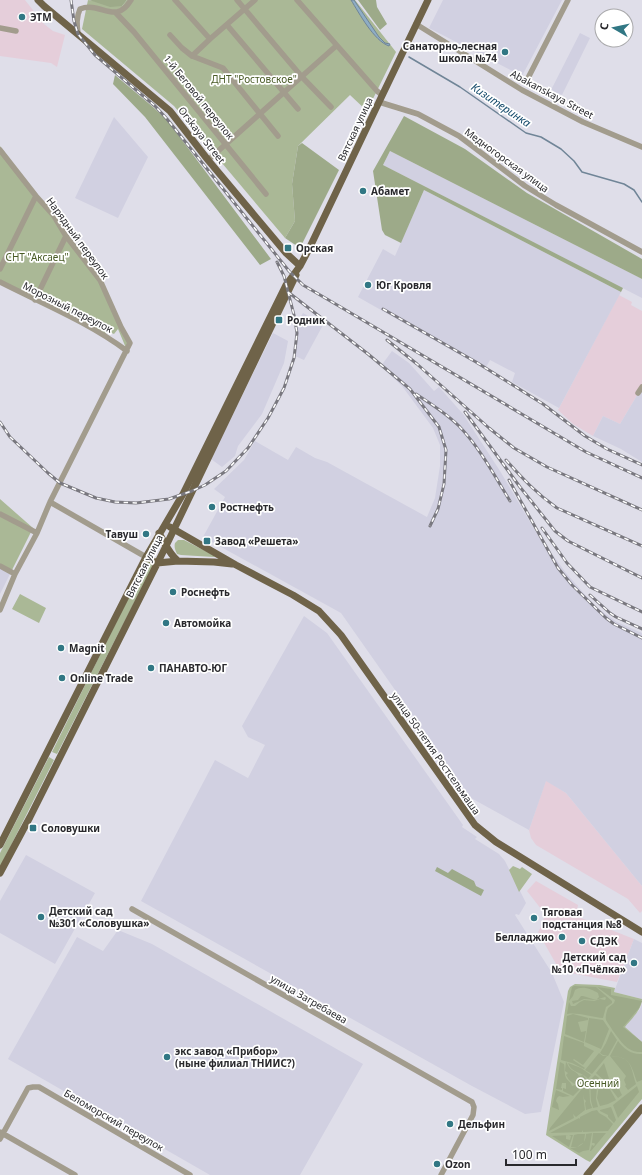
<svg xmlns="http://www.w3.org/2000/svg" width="642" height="1175" font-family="'Noto Sans',sans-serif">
<rect width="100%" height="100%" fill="#dfdee9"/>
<path fill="#e5ceda" d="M0,0h25l19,24 9,7 12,4 -8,32 -6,-4 -51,-7z
M619,295l13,7 -1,3 11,6v76l-22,37 -17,-8 -10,20 -20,-12 -15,-14z
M546,780l20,13 76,93v25l-2,2 -12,-14 -92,-54 -5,-7 -2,-8z
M536,881l42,24 -2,11 58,23 -17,43 -57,-11 -22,-39 4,-7 3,-11 -18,-23z"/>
<path fill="#d1d0e1" d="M443,0h119l-40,76 -93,-48z
M580,33l10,5 -28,57 -11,-5z
M114,117l34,40 -30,61 -43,-20z
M390,151l252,128v19l-259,-133z
M424,190l197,102 -62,116 -47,-26 3,-9 -25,-13 -5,9 -127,-72 25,-48 12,7z
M303,313l20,12 -19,35 -9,-4 1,-31z
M273,333l15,8 -4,22 -22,51 -24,32 -3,10 -13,11 -11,-8z
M392,351l17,12 25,28 5,-4 24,27 37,57 50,85 3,-1 13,18 30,34 21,15 25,11v253l-76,-93 -20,-12 -17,49 -58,-32 -130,-185 -138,-76 22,-40 -11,-8 30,-29 11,-19 33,19 8,-13 19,11 12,4 100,55 8,-19 5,-32v-21l-7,-17 -31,-42 -21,-20z
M642,387v75l-21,-13 -28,-13 10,-20 17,8z
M0,564l12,6 -12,24z
M304,616l23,17 136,192 -1,2 15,10 -2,2 24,15 6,7 21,42 -7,12 -3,-1 -1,1 37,58 12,29 -23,110 -16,2 -53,-28 -331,-185 74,-141 33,18 17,-33 -17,-8 -6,-11z
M26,855l69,38 -40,71 -55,-31v-32z
M118,930l34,14 211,120 -63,111h-90l-202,-116 69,-122 26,14z
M634,939l8,4v56l-28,-7z
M642,1003v39l-18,-15 16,-18z"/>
<path fill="#aab896" d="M88,0l34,6 5,-6h228l41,52 -29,59 -17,-16 -52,51 -6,38 3,37 -10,17 -111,-132 -92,-77z
M0,146l36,49 55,70 38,79 -3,4 -8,-19 -4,5 -7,-3 -1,3 -106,-54z
M0,499l33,29 -21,42 -12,-6z
M178,540h6l31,16 -1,1 -33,-2 -4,-1c-2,-4 -3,-7 -2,-11z
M147,561l5,3v3l-95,187 -5,-2 93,-188z
M20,594l26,14 -7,15 -27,-14z
M49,757l5,3 -54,107v-14z
M513,866l7,3 2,-2 10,7 -13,18 -10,-22z
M575,984l25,1 15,3 -1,4 28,7c0,11 -11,20 -17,28l17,15v57l-52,63 -4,-2 -40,-25 22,-144 2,-4z"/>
<path fill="#9daa89" d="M89,0h38l-5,6 -12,1z
M358,0h18l1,7 10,17 -7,6z
M115,75l38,32 14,13 104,139 -11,6 -115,-148 -32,-33z
M404,116l61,33 62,44 115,66v20l-252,-128 -7,14 240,123 -2,4 -197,-102 -23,53 -16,-8 -3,-5 -9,-59z
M302,143l37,27 -39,78 -15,-10 10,-17 -3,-37 6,-38z
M437,867l11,6 4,-4 22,12 2,5 8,4 -3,6 -46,-25z
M574,986l22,1 16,14v2l-6,4 -3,11c-11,-1 -26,-6 -36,-4l2,-12 2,4h4l5,-4 4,-2 10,1 6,-2 5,1 1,-2 -1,-1 -10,3 -11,-1 -11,5 -1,-3 6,-1 3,-4h2l13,4 3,-3 -1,-4c-6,-4 -16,-8 -23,-3l-2,6 -4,5 3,-14z
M597,987l14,2v6l31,6 -3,7 -16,19 19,15v10c-15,1 -21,-11 -29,-21 -2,-4 -5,-7 -7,-11 -1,-4 1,-9 2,-12l6,-5 1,-3z
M573,1014l15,4v2l-10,2 3,10 5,-1 -2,11 -19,-8 2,-18z
M589,1018l14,2 6,9 -8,20 -16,-7z
M611,1031l6,9 -9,16 -5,-1 -3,-2 6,-10z
M564,1036l20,7v3l10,5 -11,14 -9,-6 -1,1 12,8 -1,1 -12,-6 -11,-3z
M618,1041c6,8 14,14 24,13v26l-5,2c-6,-17 -7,-26 -27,-26z
M599,1053l4,3h4l-15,18 -7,-4z
M610,1056c22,1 20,9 26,28l-8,6 -3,-4 1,-1 -2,-5 2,-4z
M560,1062l4,2c1,5 0,9 2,14 2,3 5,4 6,8l3,-1 5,4 -7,7 -10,-5v-3l3,1v-6h-4l-1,5h1v2l-6,-1z
M566,1062l1,1c3,9 9,7 12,13l4,-1 4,5 -7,8 -11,-8 -3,-5 2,-2 -3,-2z
M568,1063l13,5 10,7 -3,4c-6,-8 -16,-5 -20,-16z
M604,1063l7,22c7,-3 8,5 11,10l-4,3 -12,-16 -10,-9z
M595,1075l4,3 -1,5 -2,2 1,2 -1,12 2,8 -5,1 -2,-7 -1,-21z
M600,1079l8,7 8,14 -8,4 -8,2 -3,-8z
M589,1081l1,21 2,6 -6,2 -1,-7 1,-2 -2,-2 -1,-5 -2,-4z
M637,1086l2,6 -21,26 -5,-13z
M556,1090l14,6 -7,1 -4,-1 -2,2 -1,3 2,3 1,6 -7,-3z
M581,1090l2,4 2,16 -9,7 -3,-3 1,4 -25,13 1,-3z
M611,1107l5,13 -2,3 -6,-6v-2l-8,-4v-1z
M597,1110l2,3 7,4 7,7 -5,7 -25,1 -1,-2v2l-32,1 29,-15 1,1v-2l12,-6z
M592,1133l-3,17 -6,1 -4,2 -9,-5c9,0 16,-4 16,-14z
M593,1133h13l-15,18h-1l2,-6 2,1 1,-2 -1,-1h-2z
M578,1134h7l-1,8 -7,5h-6l3,-12z
M566,1135v4l4,1 1,-4 -2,-1h4l-4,12 -17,-11 17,-1z"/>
<path fill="#8eadc5" stroke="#708597" d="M351,0h3l25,37 6,6 5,1 -1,2c-15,-5 -30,-33 -38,-46z"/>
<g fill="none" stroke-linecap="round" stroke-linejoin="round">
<path stroke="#708597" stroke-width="1.5" d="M409,57l51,30 66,46 15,4 20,12 13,12 8,11 42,12 10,6 8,12"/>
<path stroke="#a29c8d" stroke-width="5.5" d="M175,0l35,39
M237,0l65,77 29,30
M297,0l80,91 5,4
M116,13l18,19 132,162
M416,24l106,66 61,32 59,25
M227,25l71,84
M0,28l16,3
M78,34c-1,-9 -2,-16 2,-25 21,-8 35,17 51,-9
M170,35l12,13 10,8 31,12 55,68
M192,56l18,-17 45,-39
M527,80l41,-80
M379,102l39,12 41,22 66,50 31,19 86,47
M0,150l36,46 18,20 12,20 34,44 21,47 9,16 -80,159 -13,31 -22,41 -15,36
M208,160l128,-114
M0,269l36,-73
M0,282c43,22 88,40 127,69
M35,300l31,-64
M638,393l4,-6
M50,502l96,55
M0,514l37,19
M0,566l15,8
M132,909l340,193 2,5 -1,8 -32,60
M0,1132l75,43
M0,1139l28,-51 5,-1h6l151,88"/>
<path stroke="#6f6349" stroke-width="7" d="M38,0l6,6 126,105 38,49 78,93 14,13
M170,527l66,38 57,30 26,16 22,24 134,190 21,17 146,90
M159,533c6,10 10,21 19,28
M146,557l11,6 21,-2 36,1 18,2
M0,845l146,-288 37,-63 103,-209 14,-19 9,-17 70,-147 49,-102
M0,873l30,-56 136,-271 130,-271
M587,1175l55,-67"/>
<g stroke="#79787f" stroke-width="3">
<path id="rail" d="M71,0l3,21 4,13 17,21 60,51 12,13 122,152 14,14 41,24 242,143 56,26
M288,292l80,62 42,35 29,38 7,23 -2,34 -6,25 -8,17
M383,309l93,53 67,42 42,32 22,13 35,16
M387,340l30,24 72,64 25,20 33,19 95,43
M416,394c15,10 30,19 43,32 21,22 35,49 51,75
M465,412l55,75 35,44 13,10 74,37
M0,422l10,15 38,36 12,10 36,15 19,4 21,1 33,-4 23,-8 13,-6 21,-14 22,-23 20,-30 16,-30 10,-30 3,-25 -3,-18 -10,-39 -7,-14
M506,460c17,19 30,33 51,48l85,38
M509,480l49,88 14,17 34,33 8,6 28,14
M542,528l25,35 23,24 52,25
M590,595l20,18 6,4 26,12"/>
</g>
<use href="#rail" stroke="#fff" stroke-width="1.5" stroke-dasharray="4.5" stroke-linecap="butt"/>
</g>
<g fill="#317784" stroke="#fff" stroke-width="1.5">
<circle cx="22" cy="17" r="4"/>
<circle cx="505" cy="52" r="4"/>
<circle cx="363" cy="191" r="4"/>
<rect x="284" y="244" width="8" height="8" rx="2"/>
<circle cx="368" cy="285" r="4"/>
<rect x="275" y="316" width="8" height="8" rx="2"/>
<circle cx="212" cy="507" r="4"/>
<circle cx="146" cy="534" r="4"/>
<rect x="203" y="537" width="8" height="8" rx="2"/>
<circle cx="173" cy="592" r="4"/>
<circle cx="166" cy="623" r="4"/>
<circle cx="61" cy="648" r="4"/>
<circle cx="151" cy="668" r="4"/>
<circle cx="62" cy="678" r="4"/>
<rect x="29" y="824" width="8" height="8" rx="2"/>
<circle cx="41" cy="917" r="4"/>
<circle cx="534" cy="918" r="4"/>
<circle cx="562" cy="937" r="4"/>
<circle cx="582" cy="941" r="4"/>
<circle cx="634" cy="963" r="4"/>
<circle cx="167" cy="1057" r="4"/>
<circle cx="450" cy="1124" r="4"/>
<circle cx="437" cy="1164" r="4"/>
</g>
<g text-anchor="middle" stroke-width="3.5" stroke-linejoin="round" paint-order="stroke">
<g font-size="10" font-weight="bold" fill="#29292d" stroke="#fff" text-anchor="start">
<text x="30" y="21">ЭТМ</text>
<text x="497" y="50" text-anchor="end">Санаторно-лесная<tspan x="497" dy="12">школа №74</tspan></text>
<text x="371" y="195">Абамет</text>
<text x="296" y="252">Орская</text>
<text x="376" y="289">Юг Кровля</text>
<text x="287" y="324">Родник</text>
<text x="220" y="511">Ростнефть</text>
<text x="138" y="538" text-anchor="end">Тавуш</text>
<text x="215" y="545">Завод «Решета»</text>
<text x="181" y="596">Роснефть</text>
<text x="174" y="627">Автомойка</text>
<text x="69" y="652">Magnit</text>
<text x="159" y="672">ПАНАВТО-ЮГ</text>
<text x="70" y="682">Online Trade</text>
<text x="41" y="832">Соловушки</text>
<text x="49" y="915">Детский сад<tspan x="49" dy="12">№301 «Соловушка»</tspan></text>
<text x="542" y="916">Тяговая<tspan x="542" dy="12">подстанция №8</tspan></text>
<text x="554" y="941" text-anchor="end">Белладжио</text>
<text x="590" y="945">СДЭК</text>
<text x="626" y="961" text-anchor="end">Детский сад<tspan x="626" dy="12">№10 «Пчёлка»</tspan></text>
<text x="175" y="1055">экс завод «Прибор»<tspan x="175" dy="12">(ныне филиал ТНИИС?)</tspan></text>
<text x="458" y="1128">Дельфин</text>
<text x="445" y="1168">Ozon</text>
</g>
<g font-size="10" fill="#495b27" stroke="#fff">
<text x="254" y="83">ДНТ "Ростовское"</text>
<text x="37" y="261">СНТ "Аксаец"</text>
<text x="598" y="1087">Осенний</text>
</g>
<g font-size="10" fill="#29292d" stroke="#fff">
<text transform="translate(552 94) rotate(28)" y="4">Abakanskaya Street</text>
<text transform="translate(199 97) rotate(51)" y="4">1-й Беговой переулок</text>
<text transform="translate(355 129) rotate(-65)" y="4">Вятская улица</text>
<text transform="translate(202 135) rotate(52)" y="4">Orskaya Street</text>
<text transform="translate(507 160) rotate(36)" y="4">Медногорская улица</text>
<text transform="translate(78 238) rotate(54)" y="4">Нарядный переулок</text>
<text transform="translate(68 307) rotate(27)" y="4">Морозный переулок</text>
<text transform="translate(144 566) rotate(-63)" y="4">Вятская улица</text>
<text transform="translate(436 753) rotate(55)" y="4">улица 50-летия Ростсельмаша</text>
<text transform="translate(309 999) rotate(30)" y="4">улица Загребаева</text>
<text transform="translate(114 1120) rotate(30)" y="4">Беломорский переулок</text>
</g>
<g font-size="11" font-style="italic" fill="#13496a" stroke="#fff">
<text transform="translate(501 105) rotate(34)" y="4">Кизитеринка</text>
</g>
</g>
<g transform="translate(614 28) rotate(279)"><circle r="19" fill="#ffffff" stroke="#a9a9ab"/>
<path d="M0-3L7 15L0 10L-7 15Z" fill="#317784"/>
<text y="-6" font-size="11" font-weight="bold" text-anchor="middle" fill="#29292d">С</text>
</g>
<path d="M506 1159v6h70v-6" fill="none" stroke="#29292d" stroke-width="2"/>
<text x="512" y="1159" font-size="12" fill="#29292d" stroke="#ffffff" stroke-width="3" paint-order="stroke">100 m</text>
</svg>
